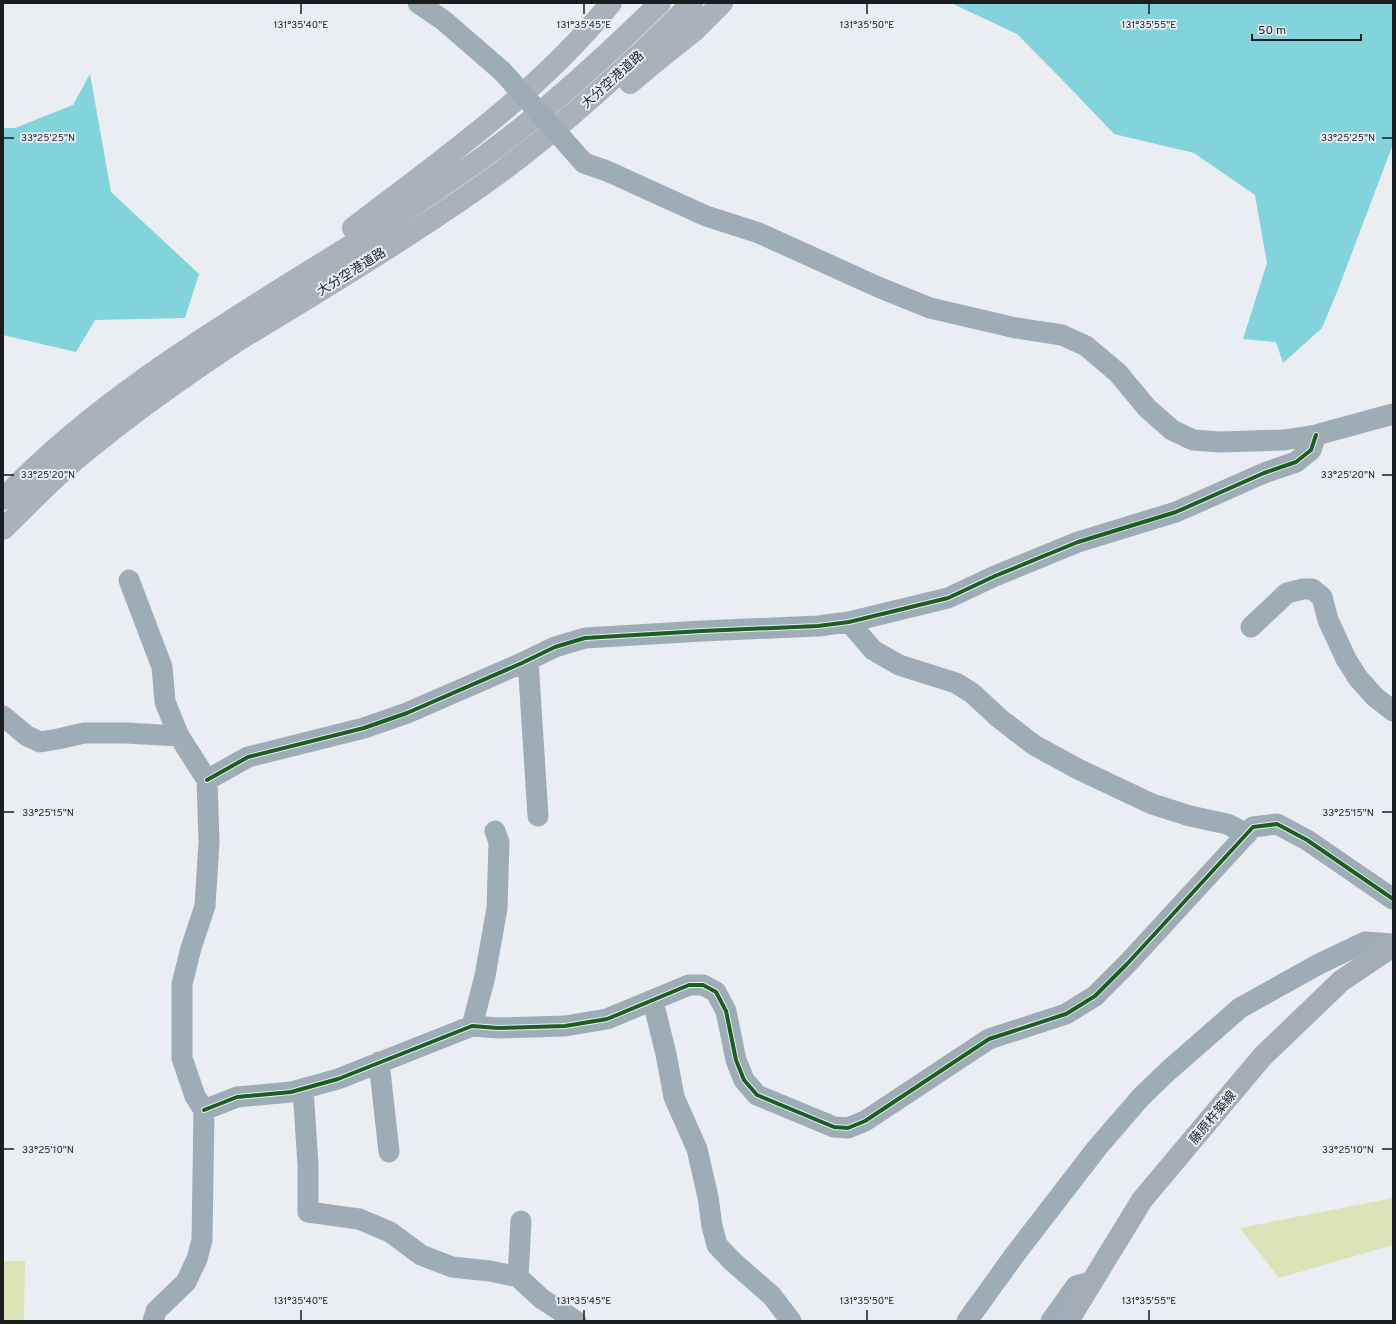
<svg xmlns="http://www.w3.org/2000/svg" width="1396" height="1324" font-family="Overpass,'Noto Sans JP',sans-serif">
<rect width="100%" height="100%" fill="#eaeef2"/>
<path fill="#dde3b9" d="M1393,1198v47l-114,33 -39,-50z
M3,1261h22l-1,60h-21z"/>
<path fill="#82d3dc" d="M951,3h442v141l-54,143 -17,41 -39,35 -7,-21 -33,-3 24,-76 -12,-68 -61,-42 -80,-19 -38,-40 -59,-60z
M90,74l21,118 88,82 -14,44 -90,2 -19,32 -73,-17v-207h12l58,-23z"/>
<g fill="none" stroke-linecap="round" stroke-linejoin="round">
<path stroke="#9eacb6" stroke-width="21" d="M418,3l25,17 60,52
M584,163l23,8 99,45 53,17 119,54 52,21 86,20 46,7 24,11 32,27 29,35 25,22 21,10 27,2 64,-2 32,-5 77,-21
M129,580l33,87 3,35 14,34 28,44 2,62 -4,64 -14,42 -9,36v74l13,38 9,14 -2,130 -5,19 -11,23 -30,29 -3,10
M849,622l24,28 26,15 57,18 16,10 27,25 35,27 44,24 74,35 38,12 37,8 20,10
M1251,627l36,-34 16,-4h9l10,8 6,23 18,39 12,19 17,19 18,14
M528,660l10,156
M3,716l24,20 13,6 18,-3 26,-6h42l53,3
M207,780l41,-23 116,-29 43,-15 115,-50 33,-16 30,-9 117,-7 116,-5 31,-4 99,-24 47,-22 83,-34 98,-30 88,-39 32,-11 15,-12 5,-15
M653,1001l13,53 8,43 23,52 11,48 4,29 5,19 15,16 40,35 19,25
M472,1026l13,-50 12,-68 2,-66 -4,-11
M379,1062l10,90
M303,1089l5,76v47l51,7 31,13 31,23 31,12 38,4 28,6 24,22 34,22
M204,1110l33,-13 54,-5 47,-13 134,-53 26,2 67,-2 42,-7 82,-34h14l13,7 10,19 10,49 8,20 13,15 77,32 14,1 17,-7 124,-82 77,-25 29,-18 32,-32 126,-137 24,-3 30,16 86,59
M518,1277l3,-56
M967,1321l49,-68 81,-105 44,-51 27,-26 72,-63 79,-44 46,-22 28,2
M1051,1321l25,-35 15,-4"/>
<path stroke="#a3adb6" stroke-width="22" d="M1068,1321l74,-121 120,-143 79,-76 52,-35"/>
<path stroke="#a9b2ba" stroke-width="22" d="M630,83l19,-16 45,-36 28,-28
M353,228c90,-69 186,-136 258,-225
M3,499c110,-116 256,-194 390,-280 27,-18 55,-37 82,-56 66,-47 127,-103 185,-160
M3,529c27,-26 53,-54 83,-78 47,-39 97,-74 148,-108 27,-17 55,-33 82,-50 63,-39 126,-78 186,-122 68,-51 130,-108 190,-168"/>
<path stroke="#9eacb6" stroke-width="21" d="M503,72l81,91"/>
<g stroke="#e7edf6" stroke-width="6">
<path id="cycleway" d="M207,780l41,-23 116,-29 43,-15 115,-50 33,-16 30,-9 117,-7 116,-5 31,-4 99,-24 47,-22 83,-34 98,-30 88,-39 32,-11 15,-12 5,-15
M204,1110l33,-13 54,-5 47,-13 134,-53 26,2 67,-2 42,-7 82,-34h14l13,7 10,19 10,49 8,20 13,15 77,32 14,1 17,-7 124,-82 77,-25 29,-18 32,-32 126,-137 24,-3 30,16 86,59"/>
</g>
<use href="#cycleway" stroke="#1b5e20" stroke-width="4"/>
</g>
<path fill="none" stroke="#1b1e21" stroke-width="1.5" d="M301,4v10M584,4v10M867,4v10M1149,4v10M4,138h10M1382,138h10M4,475h10M1382,475h10M4,812h10M1382,812h10M4,1149h10M1382,1149h10M301,1310v10M584,1310v10M867,1310v10M1149,1310v10"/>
<g text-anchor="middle" stroke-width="4" stroke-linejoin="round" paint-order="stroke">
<g font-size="13" fill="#1b1e21" stroke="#e7edf6">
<text transform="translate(612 79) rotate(-42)" y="5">大分空港道路</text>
<text transform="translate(351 271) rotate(-32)" y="5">大分空港道路</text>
<text transform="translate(1212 1117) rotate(-50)" y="5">藤原杵築線</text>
</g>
</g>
<g font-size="10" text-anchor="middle" fill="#1b1e21" stroke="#e7edf6" stroke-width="4" stroke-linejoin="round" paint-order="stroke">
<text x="301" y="28">131°35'40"E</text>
<text x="584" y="28">131°35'45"E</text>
<text x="867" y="28">131°35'50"E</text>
<text x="1149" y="28">131°35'55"E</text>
<text x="48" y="141">33°25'25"N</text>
<text x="1348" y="141">33°25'25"N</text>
<text x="48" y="478">33°25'20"N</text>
<text x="1348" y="478">33°25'20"N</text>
<text x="48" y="816">33°25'15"N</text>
<text x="1348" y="816">33°25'15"N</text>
<text x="48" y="1153">33°25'10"N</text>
<text x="1348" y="1153">33°25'10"N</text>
<text x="301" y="1304">131°35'40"E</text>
<text x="584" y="1304">131°35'45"E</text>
<text x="867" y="1304">131°35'50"E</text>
<text x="1149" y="1304">131°35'55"E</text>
</g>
<rect width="1396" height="1324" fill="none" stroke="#1b1e21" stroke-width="8"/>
<path d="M1252 34v6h109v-6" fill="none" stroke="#1b1e21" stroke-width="2"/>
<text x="1258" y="34" font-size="12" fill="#1b1e21" stroke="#e7edf6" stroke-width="3" paint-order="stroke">50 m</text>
</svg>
